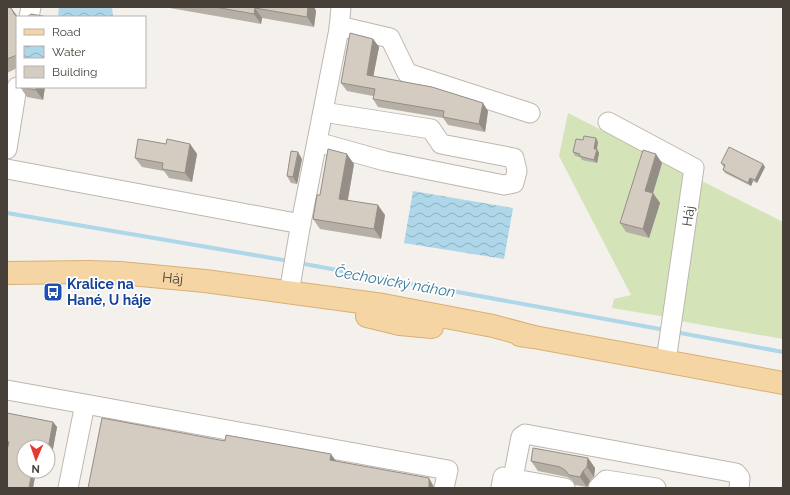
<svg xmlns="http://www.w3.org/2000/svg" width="790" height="495" font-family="Raleway,sans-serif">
<defs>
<pattern id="water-waves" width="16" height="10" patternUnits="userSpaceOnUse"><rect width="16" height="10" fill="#aed7ea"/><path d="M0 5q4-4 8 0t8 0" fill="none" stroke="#8fb0bf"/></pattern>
</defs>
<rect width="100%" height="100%" fill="#f4f0eb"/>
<path fill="#d4e4b8" d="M568,113l118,60 -20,144 -54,-9 2,-9 17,-4 -72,-139z
M700,180l83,42v117l-103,-18z"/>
<path fill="url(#water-waves)" d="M59,7h53l1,10h-55z
M413,191l100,17 -9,51 -100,-16z"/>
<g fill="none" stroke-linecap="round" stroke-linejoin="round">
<path stroke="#aed7ea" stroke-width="4" d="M7,213l282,48
M299,263l366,67
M675,332l108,20"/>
<g stroke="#beb7ae" stroke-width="21">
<path id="minor" d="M29,17l2,-10
M339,26l51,12 17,35 123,40
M608,122l86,46 -28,193
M317,142l68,19 119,24 10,-2 3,-12 -3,-13 -73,-14 -10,-15 -108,-17
M7,149l10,-62
M7,169l294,55
M289,293l11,-65 39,-199 2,-22
M7,390l78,14 -17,84
M85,404l363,66 -4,18
M513,478l8,-41 4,-3 211,39 4,5 -1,10
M501,488l2,-11 62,11
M598,488l8,-8 50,8"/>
</g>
<g stroke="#d9b074" stroke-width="24">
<g id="major">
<path id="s1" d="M7,273l82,-1 31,1 85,8 178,24 110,21 41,11"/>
<path d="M367,316l33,8 32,3"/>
<path d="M520,335l14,2 249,46"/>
</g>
</g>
<use href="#minor" stroke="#fff" stroke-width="19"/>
<use href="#major" stroke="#f5d5a3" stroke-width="22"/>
</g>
<path fill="#b6afa6" d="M7,7h4v1l6,9v52v-1l-10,5z
M164,7h150l2,4 -2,16 -52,-9 -1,6z
M373,39l6,8 -6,30 115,34 -3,21 -37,-7 -5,-7 -65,-11 -5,-8v-3l-26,-5 -6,-8z
M20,87h25l-2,13 -16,-3z
M583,140l15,2 -1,7 2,4 -2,10 -15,-3 -2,-3 -5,-1 -2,-4z
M190,144l7,10 -5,28 -23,-4 -5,-7 -22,-4 -7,-9z
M302,159l-5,25 -6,-1 -4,-7z
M662,163l-9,30 7,10 -11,35 -23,-6 -6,-9z
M721,163l44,4 -8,16 -4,-2 -2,5 -26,-13 -2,-3 1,-3 -1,-1z
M354,164l-6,36 37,15 -4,24 -61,-10 -7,-10 7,-24z
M7,413l46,9 4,5 -5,27h-4v-7h-24v24h12l-3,17 -25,-42h-1z
M588,458l7,10 -1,9 -4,4 -3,6 -12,-2 -3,-5 -5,-3 -29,-6 -7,-10z"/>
<path fill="#948e87" d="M308,7h6l2,4 -2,16 -7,-10z
M11,8l7,9 -3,-2z
M255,8l7,10 -1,6 -7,-10z
M373,39l6,8 -7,36 -5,-8z
M36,87h9l-2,13 -7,-10z
M483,103l5,8 -3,21 -6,-8z
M596,138l2,4 -2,10 -2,-3z
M190,144l7,10 -5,28 -7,-9z
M597,149l2,4 -2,10 -3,-3z
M298,152l4,7 -5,25 -4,-7z
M347,154l7,10 -8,45 -7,-10z
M656,154l6,9 -11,37 -6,-9z
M763,164l2,3 -8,16 -2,-3z
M750,178l3,3 -2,5 -3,-3z
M653,193l7,10 -11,35 -6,-9z
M378,205l7,10 -4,24 -7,-10z
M53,422l4,5 -5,27 -4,-5z
M331,454l5,7 -1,6 -5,-7z
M588,458l7,10 -1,9 -7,-10z
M32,471h4l-3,17h-4z
M583,471l7,10 -3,6 -7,-10z
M429,478l4,7 1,3h-5z"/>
<path fill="#d4cbc1" stroke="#948e87" d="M7,7l4,1 4,7 3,2h-1v38l-10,4z
M215,7h93l-1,10 -52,-9 -1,6z
M31,14l17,3h-21z
M350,33l23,6 -6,36 65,12 51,16 -4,21 -36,-7 1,-6 -71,-12 2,-10 -34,-6z
M20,87h16v3z
M584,136l12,2 -2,11h3l-3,11 -15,-4 1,-2 -7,-2 3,-13 7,1z
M138,139l28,5 1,-5 23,5 -5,29 -23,-4 1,-6 -28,-5z
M729,147l34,17 -8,16 -5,-2 -2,5 -25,-13 2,-5 -4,-2z
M328,149l19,5 -8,45 39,6 -4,24 -61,-10 4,-24h3z
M643,150l13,4 -11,37 8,2 -10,36 -23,-6z
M291,151l7,1 -5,25 -6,-1z
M7,413l46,9 -5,27v-2h-24v24h8l-3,17h-22v-38l2,-8 -2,-1z
M102,418l123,23 1,-6 105,19 -1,6 99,18v10h-341z
M533,448l55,10 -1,9 -4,4 -3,6 -11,-2 -4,-5 -5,-3 -29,-6z"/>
<defs>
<g id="bus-square" transform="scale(1)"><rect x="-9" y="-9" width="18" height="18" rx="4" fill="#1a4fb4" stroke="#fff"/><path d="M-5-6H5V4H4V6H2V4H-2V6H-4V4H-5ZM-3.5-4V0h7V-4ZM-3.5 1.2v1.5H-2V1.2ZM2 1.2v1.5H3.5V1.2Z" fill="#fff"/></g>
</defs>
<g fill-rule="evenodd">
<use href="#bus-square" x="53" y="292"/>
</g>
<g text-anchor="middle" stroke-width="3.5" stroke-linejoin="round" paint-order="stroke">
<g font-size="14" fill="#474039" stroke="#fff">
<text transform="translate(688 216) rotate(-82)" y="5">Háj</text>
<text dy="5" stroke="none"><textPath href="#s1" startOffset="166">Háj</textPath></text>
</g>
<g font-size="14" font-weight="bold" fill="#164399" stroke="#fff" text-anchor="start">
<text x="67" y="289">Kralice na<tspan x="67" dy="16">Hané, U háje</tspan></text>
</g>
<g font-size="15" font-style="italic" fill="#387a9a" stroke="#fff">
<text transform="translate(395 282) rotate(10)" y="5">Čechovický náhon</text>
</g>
</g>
<rect width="790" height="495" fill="none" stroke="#474039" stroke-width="16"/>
<rect x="16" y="16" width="130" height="72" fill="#ffffff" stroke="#b5b3b0"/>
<rect x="24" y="29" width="20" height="6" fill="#f5d5a3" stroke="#b5b3b0"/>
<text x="52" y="36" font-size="12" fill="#474039">Road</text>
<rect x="24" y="46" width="20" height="12" fill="url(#water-waves)" stroke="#b5b3b0"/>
<text x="52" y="56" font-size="12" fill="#474039">Water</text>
<rect x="24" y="66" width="20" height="12" fill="#d4cbc1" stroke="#b5b3b0"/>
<text x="52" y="76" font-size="12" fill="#474039">Building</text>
<g transform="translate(36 459) rotate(182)"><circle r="19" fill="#ffffff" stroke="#b5b3b0"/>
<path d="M0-3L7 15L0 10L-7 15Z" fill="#e53a31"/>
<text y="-6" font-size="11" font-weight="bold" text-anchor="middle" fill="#474039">N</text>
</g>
</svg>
